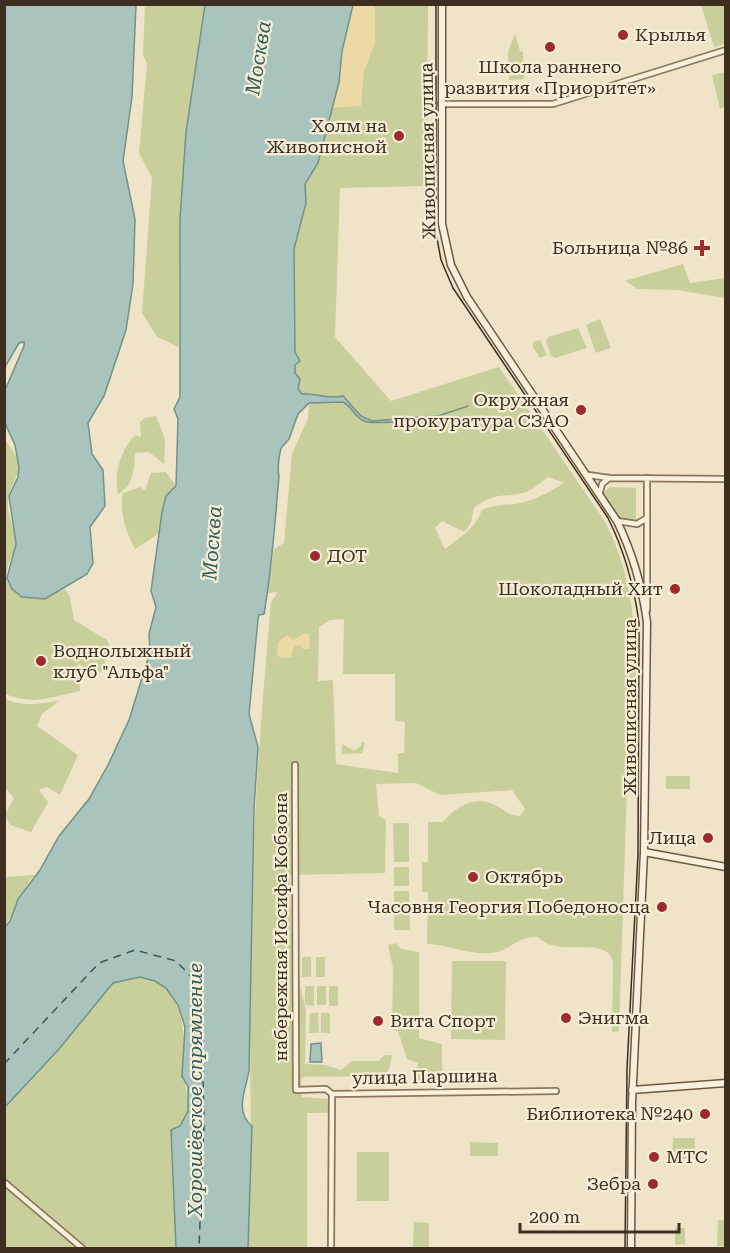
<svg xmlns="http://www.w3.org/2000/svg" width="730" height="1253" font-family="'Roboto Serif',serif">
<rect width="100%" height="100%" fill="#f0e4c8"/>
<path fill="#c9cf9b" fill-rule="evenodd" d="M145,5h60c-19,117 -27,224 -26,342l-22,-10 -15,-24 10,-135 -13,-25 8,-90 -4,-7z
M353,5h75l-1,178 -2,3 -85,2 -5,149 56,64 108,-34 105,153c38,71 36,159 24,237l-9,274 -7,1 1,-70c-6,-28 -55,-3 -75,-25 -23,-1 -25,13 -46,16 -23,2 -43,-8 -65,-9l1,-52h-6v-30h6v-40h15c14,-17 34,-28 56,-15 8,5 11,9 21,9l5,-7 -13,-19 -72,5 -24,-12 -40,1 3,32 7,4 -1,53 -95,2 1,56 1,4 7,4v43l7,28 -1,54 20,1 16,5 11,-9h27l5,-6h8l-3,14 -5,7 -80,1 -3,2 1,18 28,2v14h-23v135h-59c5,-100 1,-200 2,-300 2,-116 11,-231 21,-346l7,-10 -11,1 7,-44 10,-6 8,-89 16,-36 1,-15 34,-1 17,17 10,4 57,-3 7,-4 -62,5 -11,-5 -18,-20 -15,3 -26,-5 -4,-5 2,-10 -5,-6 -1,-124 12,-46 -1,-19 13,-21zM548,477l16,6c-13,8 -25,15 -39,19 -15,4 -29,1 -43,8 -8,20 -21,26 -37,39l-10,-21 7,-7 22,11 7,-9 3,-15c20,-16 27,-10 49,-15 9,-2 18,-11 25,-16zM344,619l-1,55h52v47l10,1 -1,31h-6v20l-62,-9 -3,-84 -15,1 1,-54 11,-7z
M701,5h24v39l-11,3z
M515,34l5,17 3,1 1,27 -15,1 -1,-28z
M725,72v35l-5,2 -8,-34z
M683,264l7,19 35,-5v20l-47,-8 -40,-1 -13,-8z
M600,319l11,29 -15,5 -10,-28z
M578,328l9,20 -32,10 -4,-2 -5,-14 2,-5z
M540,340l7,15 -7,3 -7,-11v-5z
M156,416l9,23 -1,25 -15,-12 -14,1c-1,16 -1,33 -17,41 -4,-22 2,-42 17,-59l6,2 -1,-15 5,-4z
M4,439c31,35 3,37 4,68 1,13 9,27 7,40 -2,11 -10,20 -8,31 7,30 39,20 58,11l5,8 4,23 33,20 2,5 -6,26 -10,4 -15,-12 2,28c-31,6 -44,15 -75,3z
M166,472l10,14 -10,11 -5,35 -26,17c-9,-16 -16,-38 -12,-56l17,-6 5,3 6,-17z
M610,487l26,1v34l-17,-3 -16,-26z
M4,698c20,10 35,5 55,3l-17,13 -5,12 41,29 -18,40 -13,-8 -8,3 9,12 -17,30 -21,-7 -5,-10 9,-17 -9,-10z
M362,742l3,1 -3,10 -20,1v-10l12,7 7,-5z
M666,776h24v13h-24z
M393,823h16v39h-15z
M394,867h15v19h-15z
M35,875l-6,6 -24,46v-50z
M394,891h15l1,39h-16z
M396,943l5,6 18,3v86l23,6v39l-29,1 5,-21 -11,-4 -9,-28 -6,-1 1,-62 -5,-23z
M302,957h9v20h-9z
M316,957h9v20h-9z
M452,961h54l-1,79 -54,-1z
M140,977c48,7 44,58 44,95 0,21 14,47 -13,58l5,118h-171l-1,-140 55,-59 54,-66z
M305,986h9v20l-9,-1z
M317,986h9v19h-9z
M329,986h9v20h-9z
M310,1013h8l1,20h-10z
M321,1013h9v20h-9z
M673,1138h22v21h-23z
M470,1142l28,1v13h-28z
M357,1152h32v49h-32z
M718,1220h7v26h-8z
M414,1222l15,1v25h-16z
M675,1228h10v16l-10,1z"/>
<path fill="#ecd9a5" d="M348,5h27v37l-11,30 -3,34 -32,2z
M303,634h6l1,15h-7l-3,-4 -6,2 -3,10 -11,1 -3,-4 1,-12 9,-7 6,5z"/>
<path fill="#a9c4bc" stroke="#6f938a" stroke-width="1.5" d="M5,4l131,1 -4,92 -9,64 12,58 -2,65 -7,46 -22,66 -16,27 4,31 11,16 2,36 -15,21 3,36 -6,11 -42,25 -23,-2 -10,-8 -5,-11 9,-34 -7,-48 9,-19 1,-10 -4,-22 -10,-22v-33l19,-44v-4l-5,1 -14,24z
M205,5h148l-11,46 -3,31 -21,81 -13,21 1,19 -12,46 1,103 5,9 -5,4v8l5,6 -2,10 4,5c12,-2 23,6 41,2l18,20 11,5 63,-5c-5,4 -62,9 -71,5 -9,-4 -12,-14 -21,-19l-34,1 -11,11 -9,25 -8,9c-2,9 -4,19 -2,28 -4,46 -7,92 -15,138l-5,1 -1,4 -9,95 9,33 -4,61 -5,263c-3,18 -15,41 3,55l-4,122h-72l-5,-118 9,-4 8,-15v-24l-6,-11 3,-49 -7,-22 -12,-17 -11,-7 -15,-4 -27,6 -54,66 -55,59 1,-181 5,-6 8,-22 22,-29 19,-34 30,-37 19,-34 21,-45 21,-68 -1,-18 7,-27 -5,-16 11,-79 4,-16 10,-10 2,-67 -4,-10 6,-12v-179l6,-86z
M321,1043l1,19h-12l1,-18z"/>
<g fill="none" stroke-linecap="round" stroke-linejoin="round">
<path stroke="#6f938a" stroke-width="1.5" d="M435,417l33,-11"/>
<path stroke="#2f5d5a" stroke-width="1.5" stroke-dasharray="8 6" stroke-linecap="butt" d="M4,1064l95,-101 36,-13 41,11 25,26 3,137 -5,124"/>
<g stroke="#8d765c" stroke-width="8">
<path id="street" d="M441,104h112l173,-54
M588,475l21,3 117,1
M600,492l2,-8 7,-6
M617,521l20,3 10,-6
M647,610v-132
M295,765l1,325 30,-1 6,5 224,-3
M4,1182l78,66
M331,1248l1,-154"/>
</g>
<g stroke="#6f573f" stroke-width="9">
<path id="secondary" d="M442,4v220l9,41 16,32 150,224c16,33 25,64 30,101l-3,230 -12,251 -1,145
M644,852l82,15
M632,1090l94,-7"/>
</g>
<use href="#street" stroke="#faf1dc" stroke-width="4.5"/>
<use href="#secondary" stroke="#faf1dc" stroke-width="6"/>
<path stroke="#3d2e20" stroke-width="1.5" d="M436,4v229l5,27 12,28 155,230c17,34 26,67 31,105l-1,231 -11,215 -2,179"/>
</g>
<g fill="#9e2a2b" stroke="#f7eed8" stroke-width="2">
<circle cx="623" cy="35" r="6"/>
<circle cx="550" cy="47" r="6"/>
<circle cx="399" cy="136" r="6"/>
<path d="M699 239h6v6h6v6h-6v6h-6v-6h-6v-6h6z"/>
<circle cx="581" cy="410" r="6"/>
<circle cx="315" cy="556" r="6"/>
<circle cx="675" cy="589" r="6"/>
<circle cx="41" cy="661" r="6"/>
<circle cx="708" cy="838" r="6"/>
<circle cx="473" cy="877" r="6"/>
<circle cx="662" cy="907" r="6"/>
<circle cx="566" cy="1018" r="6"/>
<circle cx="378" cy="1021" r="6"/>
<circle cx="705" cy="1114" r="6"/>
<circle cx="654" cy="1157" r="6"/>
<circle cx="653" cy="1184" r="6"/>
</g>
<g text-anchor="middle" stroke-width="4.5" stroke-linejoin="round" paint-order="stroke">
<g font-size="18" fill="#3d2e20" stroke="#f7eed8" text-anchor="end">
<text x="635" y="41" text-anchor="start">Крылья</text>
<text x="550" y="73" text-anchor="middle">Школа раннего<tspan x="550" dy="21">развития «Приоритет»</tspan></text>
<text x="387" y="132">Холм на<tspan x="387" dy="21">Живописной</tspan></text>
<text x="688" y="254">Больница №86</text>
<text x="569" y="406">Окружная<tspan x="569" dy="21">прокуратура СЗАО</tspan></text>
<text x="327" y="562" text-anchor="start">ДОТ</text>
<text x="663" y="595">Шоколадный Хит</text>
<text x="53" y="657" text-anchor="start">Воднолыжный<tspan x="53" dy="21">клуб "Альфа"</tspan></text>
<text x="696" y="844">Лица</text>
<text x="485" y="883" text-anchor="start">Октябрь</text>
<text x="650" y="913">Часовня Георгия Победоносца</text>
<text x="578" y="1024" text-anchor="start">Энигма</text>
<text x="390" y="1027" text-anchor="start">Вита Спорт</text>
<text x="693" y="1120">Библиотека №240</text>
<text x="666" y="1163" text-anchor="start">МТС</text>
<text x="641" y="1190">Зебра</text>
</g>
<g font-size="18" fill="#3d2e20" stroke="#f7eed8">
<text transform="translate(428 151) rotate(-91)" y="6">Живописная улица</text>
<text transform="translate(630 707) rotate(-90)" y="6">Живописная улица</text>
<text transform="translate(281 927) rotate(-90)" y="6">набережная Иосифа Кобзона</text>
<text transform="translate(425 1077) rotate(-1)" y="6">улица Паршина</text>
</g>
<g font-size="20" font-style="italic" fill="#2f5d5a" stroke="#f7eed8">
<text transform="translate(258 58) rotate(-81)" y="7">Москва</text>
<text transform="translate(212 543) rotate(-86)" y="7">Москва</text>
<text transform="translate(195 1090) rotate(-90)" y="7">Хорошёвское спрямление</text>
</g>
</g>
<rect width="730" height="1253" fill="none" stroke="#3d2e20" stroke-width="12"/>
<path d="M520 1223v9h159v-9" fill="none" stroke="#3d2e20" stroke-width="3"/>
<text x="529" y="1223" font-size="18" fill="#3d2e20" stroke="#f7eed8" stroke-width="4.5" paint-order="stroke">200 m</text>
</svg>
